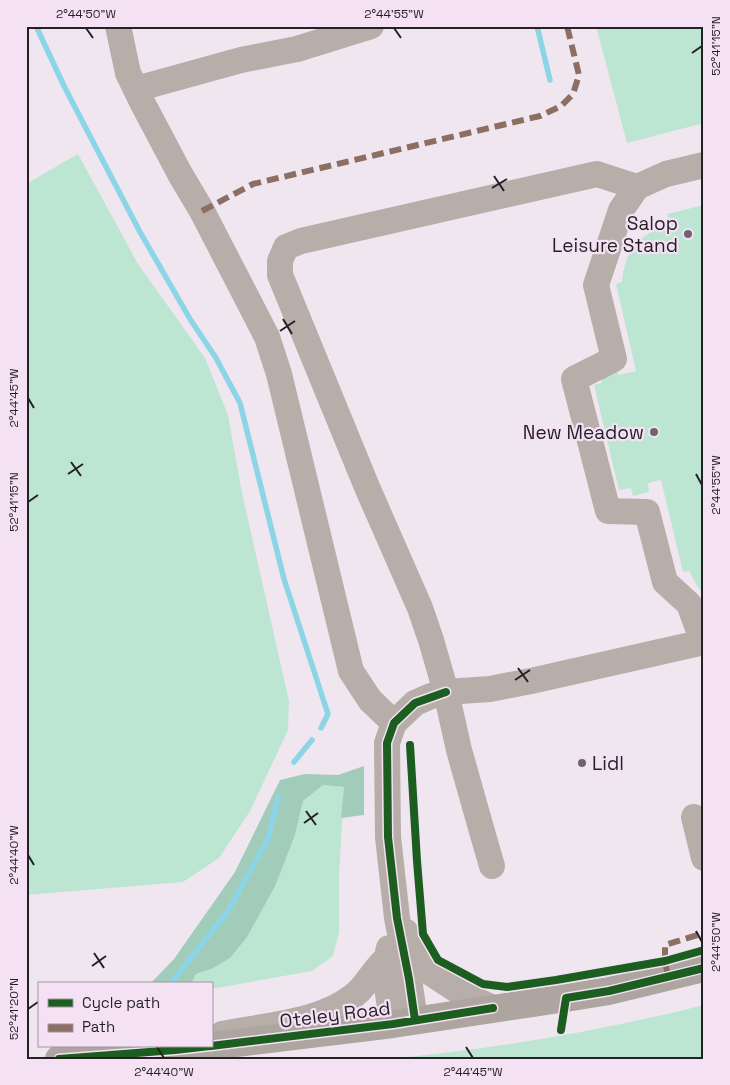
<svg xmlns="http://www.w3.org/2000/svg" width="730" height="1085" font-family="'Space Grotesk',sans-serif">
<rect width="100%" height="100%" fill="#f0e6f0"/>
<path fill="#bce5d2" d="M596,26h108v97l-77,20z
M78,154l60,110 67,94 23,57 14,78 47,208 -1,29 -38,81 -31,47 -36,24 -157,13v-711z
M704,205v388l-5,-4 -10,-18 -6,1 -22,-92 -13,3 1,9 -16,4 -2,-8 -12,2 -25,-105 8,-2 -2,-8 17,-4 1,4 18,-4 -20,-87 6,-2c4,-36 15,-45 47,-58l-2,-10z
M323,785l21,2 -5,89v56l-6,24 -21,15 -101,18v-5h-20l5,-10 15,-5 84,-134 8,-34z
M704,1005v54h-321c107,-9 217,-28 321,-54z"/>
<path fill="#a2ccba" d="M364,766v49l-23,3 3,-31 -21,-2 -20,16 -8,34 -20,51 -28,51 -17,21 -19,11 -15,5 -5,10h-41l24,-25 61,-87 45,-92 25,-6 33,1z"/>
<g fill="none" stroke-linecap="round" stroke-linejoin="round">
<path stroke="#8bd5e6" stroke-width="5.5" d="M36,26l29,62 75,144 50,87 26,39 24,45 44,176 44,135 -7,14
M537,26l13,54
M294,762l18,-22
M170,984l58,-73 40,-72 10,-42"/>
<path stroke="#b7aeaa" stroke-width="26" d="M118,26l10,47 15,31 37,70 22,37 47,91 18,35 12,37 72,297 19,29 24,23
M136,89l105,-29 56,-11 74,-23
M637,187l-16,23 -25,75 18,74 -40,20 34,132 39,1 18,70 24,22 14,38
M694,817l10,41
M492,866l-11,-38 -22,-78 -13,-58 -15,-52 -11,-32 -53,-121 -87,-212v-14l6,-14 15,-6 296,-67 40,13 29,-13 38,-9
M406,932l26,42 29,19 32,15
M389,948c-7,24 0,51 4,76
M415,1020l-6,-41 -12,-61 -9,-81 -1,-94 7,-20 21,-20 16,-7 15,-4 44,-3 41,-8 173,-39
M222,1034c44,-9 103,-11 137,-43 10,-10 16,-23 27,-32"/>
<path stroke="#afa5a0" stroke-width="28" d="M211,1046l182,-22 173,-26 43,-7 95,-23
M59,1059l116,-9 35,-4"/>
<path stroke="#8d6e63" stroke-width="6" stroke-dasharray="12 6" stroke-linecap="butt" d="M202,211l51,-27 287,-68 21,-10 12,-12 6,-19 -12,-49
M668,977l-3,-16v-16l39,-12"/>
<g stroke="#f4e2f4" stroke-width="11">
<path id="cycleway" d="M410,745l7,116 6,73 15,26 45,24 24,3 49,-7 109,-19 39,-11
M415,1020l-6,-41 -12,-61 -9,-81 -1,-94 7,-20 21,-20 31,-11
M561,1030l5,-32 43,-7 95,-23
M211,1046l182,-22 100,-16
M59,1059l116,-9 35,-4"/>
</g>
<use href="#cycleway" stroke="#1b5e20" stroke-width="8"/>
</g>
<path fill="none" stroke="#251f26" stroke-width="2" d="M86,28l7,10M394,28l7,10M692,53l10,-7M494,176l10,15M492,188l15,-9M283,319l9,15M280,331l15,-10M28,398l6,10M71,462l10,14M68,474l15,-10M696,474l6,11M28,502l10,-7M518,668l10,14M515,680l15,-10M306,811l10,14M304,823l14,-10M28,855l6,10M696,931l6,11M94,953l10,15M92,966l14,-10M28,1009l10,-7M157,1047l7,11M466,1047l7,11"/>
<g fill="#6c656d" stroke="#f4e2f4" stroke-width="2">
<circle cx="688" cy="234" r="5"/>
<circle cx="654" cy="432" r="5"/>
<circle cx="582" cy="763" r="5"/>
</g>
<g text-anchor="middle" stroke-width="4.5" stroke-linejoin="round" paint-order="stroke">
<g font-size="19" fill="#251f26" stroke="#f4e2f4" text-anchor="end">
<text x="678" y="230">Salop<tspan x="678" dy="22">Leisure Stand</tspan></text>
<text x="644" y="439">New Meadow</text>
<text x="592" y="770" text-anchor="start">Lidl</text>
</g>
<g font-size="19" fill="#251f26" stroke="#f4e2f4">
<text transform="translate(335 1014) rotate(-7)" y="7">Oteley Road</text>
</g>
</g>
<rect width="730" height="1085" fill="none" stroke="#f4e2f4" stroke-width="55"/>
<rect x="38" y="982" width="175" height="65" fill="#f4e2f4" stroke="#a194a2"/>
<rect x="48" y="999" width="25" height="8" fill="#1b5e20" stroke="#a194a2"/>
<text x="82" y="1008" font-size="15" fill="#251f26">Cycle path</text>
<rect x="48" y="1024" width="25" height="8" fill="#8d6e63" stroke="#a194a2"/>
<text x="82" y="1032" font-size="15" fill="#251f26">Path</text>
<rect x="28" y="28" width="674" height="1030" fill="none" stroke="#251f26" stroke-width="2"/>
<g font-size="12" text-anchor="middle" fill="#251f26">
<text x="86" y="18">2°44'50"W</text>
<text x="394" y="18">2°44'55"W</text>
<text transform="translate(716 46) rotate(-90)" y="4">52°41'15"N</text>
<text transform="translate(14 398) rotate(-90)" y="4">2°44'45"W</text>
<text transform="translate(716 485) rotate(-90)" y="4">2°44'55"W</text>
<text transform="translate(14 502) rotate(-90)" y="4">52°41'15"N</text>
<text transform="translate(14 855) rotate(-90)" y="4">2°44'40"W</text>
<text transform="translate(716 942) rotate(-90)" y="4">2°44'50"W</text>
<text transform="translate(14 1009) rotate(-90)" y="4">52°41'20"N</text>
<text x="164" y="1076">2°44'40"W</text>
<text x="473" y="1076">2°44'45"W</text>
</g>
</svg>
